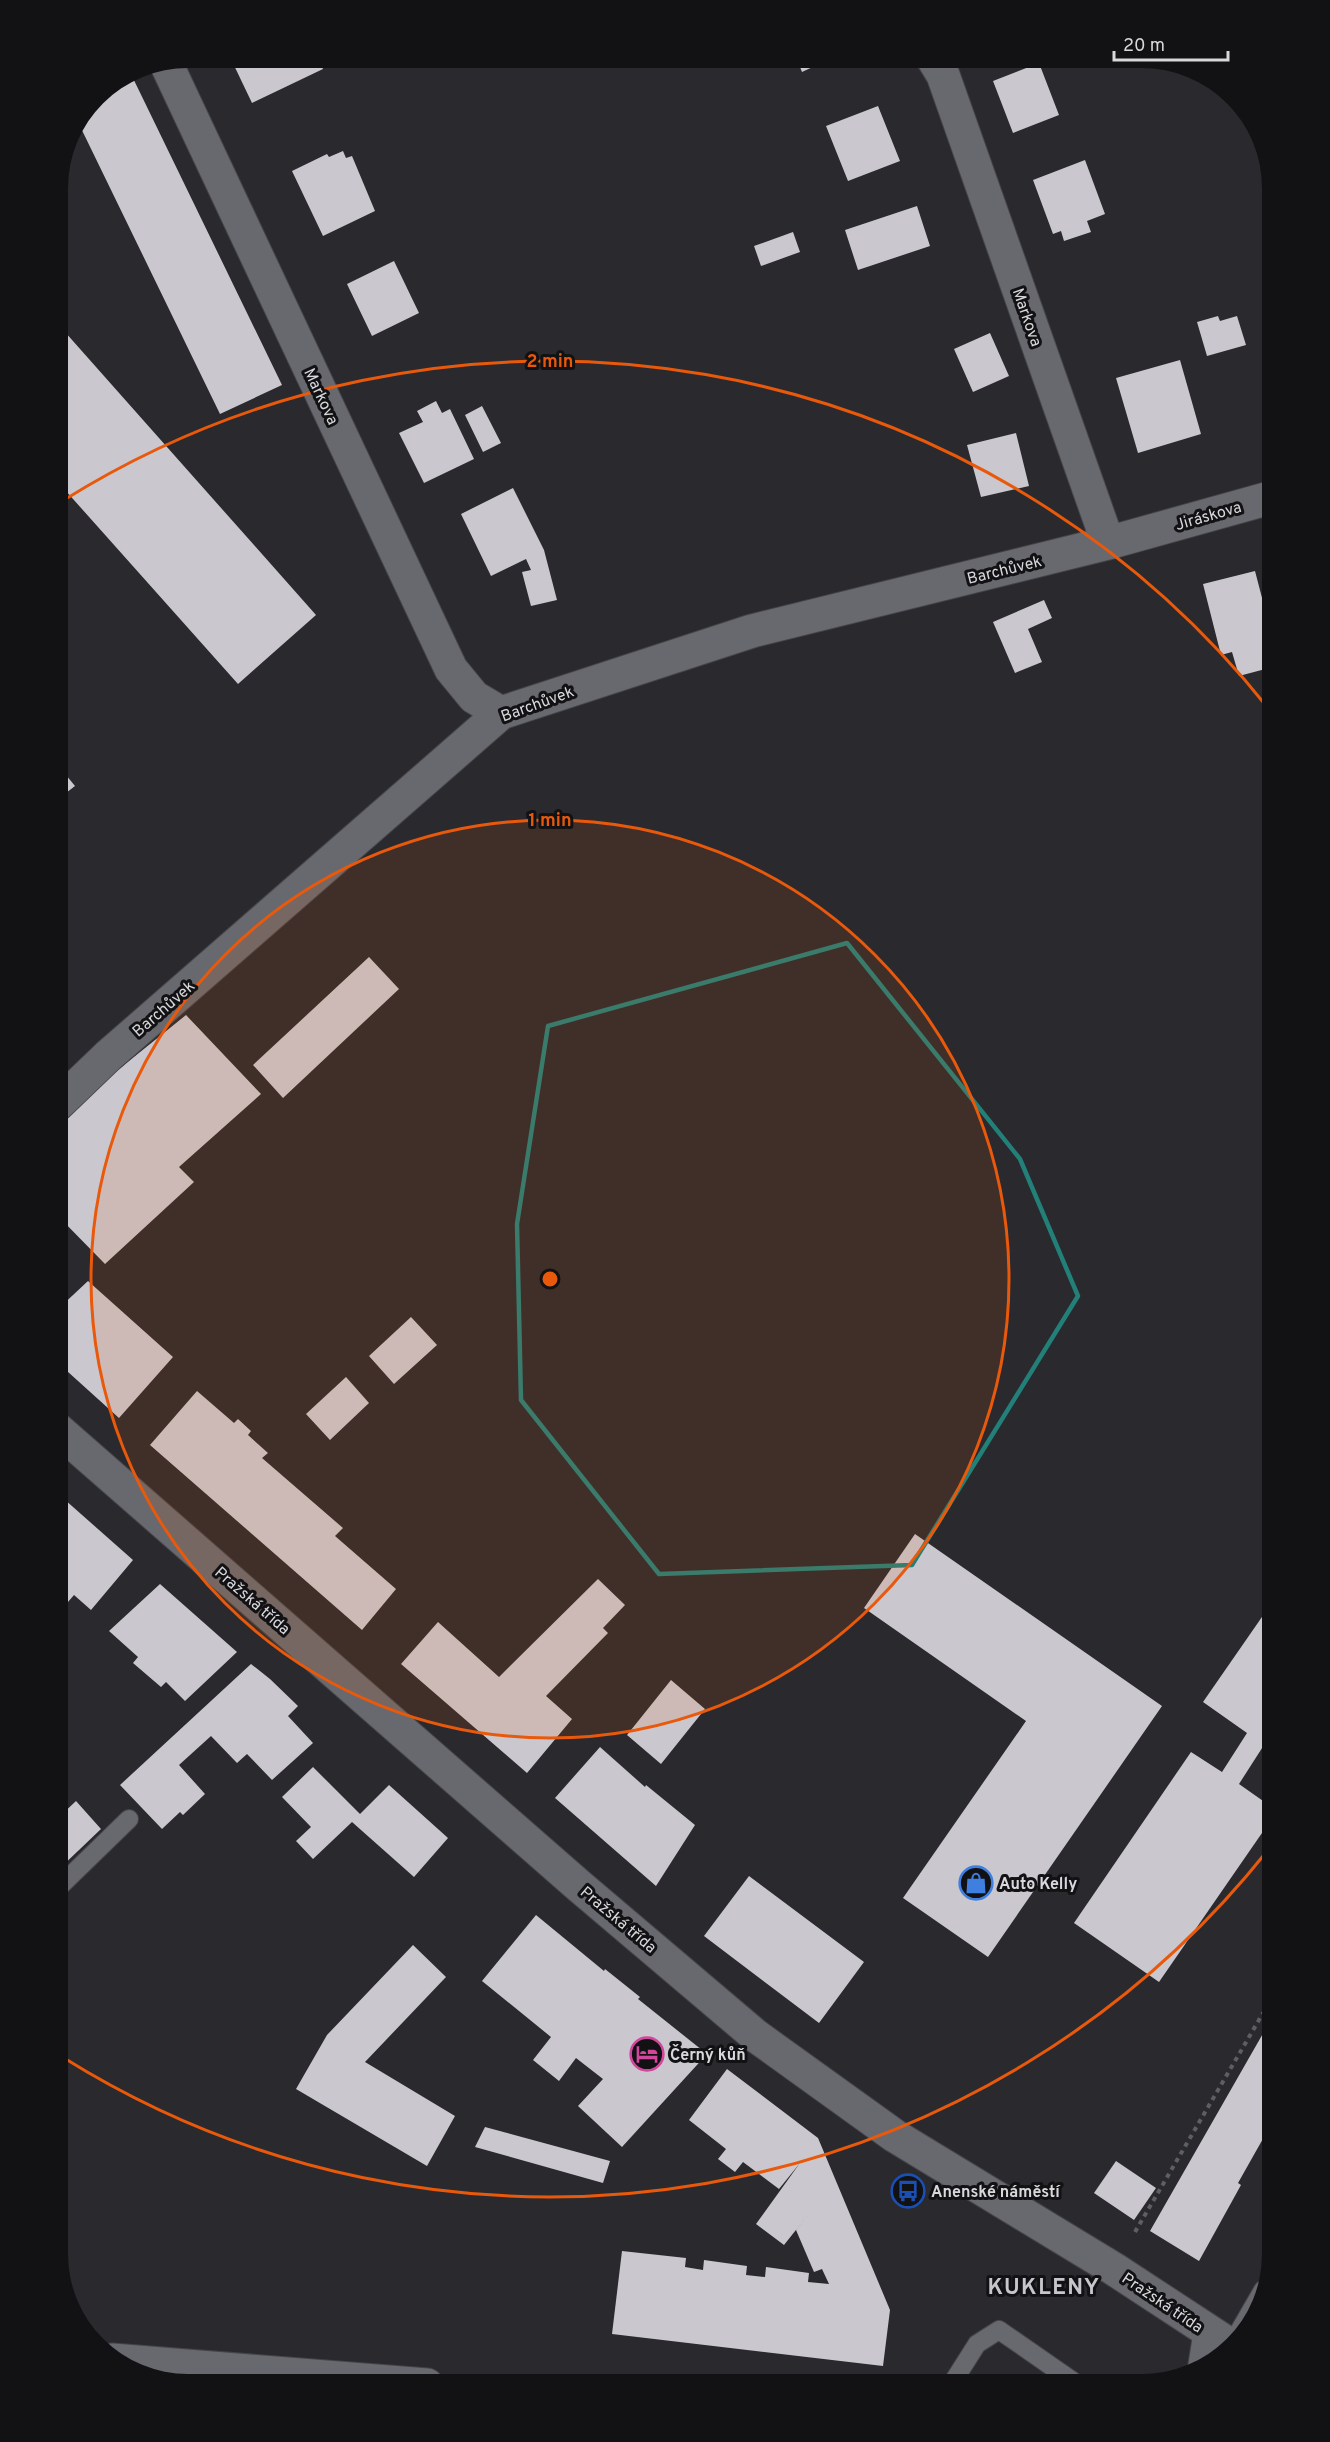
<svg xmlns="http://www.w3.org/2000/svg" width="1330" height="2442" font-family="Overpass,sans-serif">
<rect width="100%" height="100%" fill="#29292e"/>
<path fill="#cac8ce" d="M230,57h88l5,12 -71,34z
M796,57h38l-32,15z
M1039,63l20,52 -46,18 -20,-52z
M130,72l152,313 -62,29 -143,-294 18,-25z
M878,106l22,55 -52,20 -22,-55z
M343,151l3,7 6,-2 23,55 -52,25 -31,-65 35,-17 2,3z
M1085,160l20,54 -18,7 4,11 -27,9 -3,-10 -8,3 -20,-54z
M917,206l13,40 -72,24 -13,-40z
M793,232l7,20 -39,14 -7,-20z
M394,261l25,52 -47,23 -25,-52z
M1218,316l2,5 17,-5 9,29 -39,11 -10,-34z
M57,323l259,292 -78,69 -181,-203z
M990,333l19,43 -36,16 -19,-43z
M1180,360l21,74 -63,19 -22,-75z
M436,401l6,12 8,-4 24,50 -50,24 -25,-50 24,-11 -6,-11z
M482,406l19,37 -18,9 -18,-37z
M1016,433l13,53 -48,11 -14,-52z
M513,488l31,62 13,50 -26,6 -9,-34 9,-2 -5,-11 -35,17 -30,-62z
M1255,571l18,69v27l-34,9 -7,-24 -11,3 -18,-71z
M1044,600l8,18 -24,11 14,33 -27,11 -22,-51z
M57,764l18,22 -18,14z
M369,957l30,32 -116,109 -30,-33z
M186,1015l75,79 -82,73 15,15 -89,82 -48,-49v-96z
M88,1281l85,76 -54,61 -62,-56v-52z
M411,1317l26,28 -43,39 -25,-28z
M346,1377l23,26 -39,37 -24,-26z
M197,1391l37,32 4,-4 13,12 -3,4 20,18 -6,5 81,70 -8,8 61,53 -34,41 -212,-185z
M57,1487l10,9 -3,3 69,61 -42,50 -17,-15 -6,7 -11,-10z
M915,1534l247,172 -174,251 -85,-59 123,-177 -162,-113z
M598,1579l27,26 -22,23 5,5 -62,63 26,23 -45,54 -126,-109 37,-42 61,55z
M160,1584l77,68 -52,49 -19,-19 -5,5 -28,-24 5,-6 -29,-26z
M1273,1601v150l-9,-6 -25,39 34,24v9l-114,165 -85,-59 117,-171 31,20 25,-39 -44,-31z
M251,1664l19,15 28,27 -10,10 25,27 -41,37 -25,-26 -10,9 -26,-27 -32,29 26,29 -22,21 -3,-3 -18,17 -42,-44z
M671,1680l34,29 -44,55 -34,-29z
M600,1747l45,40 1,-2 49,40 -39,61 -101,-88z
M313,1767l47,47 29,-29 59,53 -34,39 -62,-55 -39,37 -17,-18 15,-14 -29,-30z
M76,1801l25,28 -44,42v-52z
M749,1876l115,86 -45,61 -115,-87z
M536,1915l68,56 1,-2 35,28 -2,2 69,55 -85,93 -44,-41 25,-27 -27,-21 -17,23 -26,-21 18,-23 -69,-56z
M413,1945l33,32 -81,85 90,54 -28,50 -131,-77 31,-54z
M1273,2016v105l-35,62 3,2 -42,76 -49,-30z
M727,2069l91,69 72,172 -7,56 -271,-32 10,-83 64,7 -1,9 18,3 1,-10 43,6 -1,9 19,2 1,-10 43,6 -1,9 21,2 -7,-15 -8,3 -18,-42 15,-19 -27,34 -28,-21 44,-61 -21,26 -36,-27 -8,10 -17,-13 8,-10 -37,-29z
M485,2127l125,34 -7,22 -128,-36z
M1116,2161l40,27 -22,32 -40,-27z"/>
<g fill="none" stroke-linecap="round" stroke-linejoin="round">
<g stroke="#454549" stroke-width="20">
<path id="service" d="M57,1889l72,-70
M1233,2342l30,-52
M951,2385l26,-41 22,-14 75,52"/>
</g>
<g stroke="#454549" stroke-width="35">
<path id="minor" d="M932,57l11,18 165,468 165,-46
M165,61l286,608 23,28 27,16
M57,1105l51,-49 393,-343 251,-82 356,-88
M1205,2365l5,-32"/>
</g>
<g stroke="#454549" stroke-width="35">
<path id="tertiary" d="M57,1429l521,456 178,151 139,100 219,133 116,76
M112,2360l315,25"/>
</g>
<path stroke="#5e5e63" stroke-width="4" stroke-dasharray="4.5 4.5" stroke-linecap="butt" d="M1135,2232l138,-236"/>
<use href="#service" stroke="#68696f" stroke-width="18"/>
<use href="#minor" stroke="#68696f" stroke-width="33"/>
<use href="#tertiary" stroke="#68696f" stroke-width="33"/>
</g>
<path fill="none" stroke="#238079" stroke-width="4.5" stroke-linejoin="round" d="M847,943l173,216 58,137 -166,269 -253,9 -138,-174 -4,-176 31,-198z"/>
<circle cx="550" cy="1279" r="459" fill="#e8590c" fill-opacity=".12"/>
<g fill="none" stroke="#e8590c" stroke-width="3">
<circle cx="550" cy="1279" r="459"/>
<path d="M1268 1850A918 918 0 0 1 64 2058M64 500A918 918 0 0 1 1268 708"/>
</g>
<defs>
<g id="shop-ring" transform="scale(1.725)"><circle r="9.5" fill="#121214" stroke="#3f7fe0" stroke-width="1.5"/><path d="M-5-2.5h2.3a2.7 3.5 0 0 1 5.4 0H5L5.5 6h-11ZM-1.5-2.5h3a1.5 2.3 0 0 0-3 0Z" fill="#3f7fe0"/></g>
<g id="hotel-ring" transform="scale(1.725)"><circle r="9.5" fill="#121214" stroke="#d1479c" stroke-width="1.5"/><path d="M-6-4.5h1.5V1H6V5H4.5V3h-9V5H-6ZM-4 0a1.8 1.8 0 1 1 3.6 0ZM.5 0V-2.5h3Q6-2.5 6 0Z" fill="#d1479c"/></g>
<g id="bus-ring" transform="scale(1.725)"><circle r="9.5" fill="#121214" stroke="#1a4fb4" stroke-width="1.5"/><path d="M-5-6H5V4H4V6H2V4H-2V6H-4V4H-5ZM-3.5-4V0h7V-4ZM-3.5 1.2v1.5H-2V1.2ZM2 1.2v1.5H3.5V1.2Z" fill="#1a4fb4"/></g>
</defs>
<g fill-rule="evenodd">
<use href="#shop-ring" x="976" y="1883"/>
<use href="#hotel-ring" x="647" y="2054"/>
<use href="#bus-ring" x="908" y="2191"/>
</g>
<g text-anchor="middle" stroke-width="6" stroke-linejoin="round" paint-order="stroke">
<g font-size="16" fill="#d8d8dc" stroke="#121214">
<text transform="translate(1028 317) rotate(71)" y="6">Markova</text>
<text transform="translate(322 396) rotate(65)" y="6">Markova</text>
<text transform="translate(1208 515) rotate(-16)" y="6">Jiráskova</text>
<text transform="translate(1004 569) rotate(-14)" y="6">Barchůvek</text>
<text transform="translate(537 703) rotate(-20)" y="6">Barchůvek</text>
<text transform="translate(163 1008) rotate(-41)" y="6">Barchůvek</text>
<text transform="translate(253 1600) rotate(41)" y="6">Pražská třída</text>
<text transform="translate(619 1919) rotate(40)" y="6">Pražská třída</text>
<text transform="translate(1163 2302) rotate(34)" y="6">Pražská třída</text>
</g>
<g font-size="16" font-weight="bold" fill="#d8d8dc" stroke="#121214" text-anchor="start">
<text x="999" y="1889">Auto Kelly</text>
<text x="670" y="2060">Černý kůň</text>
<text x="931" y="2197">Anenské náměstí</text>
</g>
<g font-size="22" font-weight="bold" letter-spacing="1.5" fill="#c6c7cd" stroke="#121214">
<text x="1044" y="2294">KUKLENY</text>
</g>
</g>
<path d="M0 0H1330V2442H0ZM188 68H1142A120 120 0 0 1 1262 188V2254A120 120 0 0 1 1142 2374H188A120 120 0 0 1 68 2254V188A120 120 0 0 1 188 68Z" fill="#121214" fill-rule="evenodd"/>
<circle cx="550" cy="1279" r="9" fill="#e8590c" stroke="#121214" stroke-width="3"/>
<g font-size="18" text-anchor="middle" font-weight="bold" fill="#e8590c" stroke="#121214" stroke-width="6" stroke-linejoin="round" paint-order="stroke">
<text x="550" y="367">2 min</text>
<text x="550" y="826">1 min</text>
</g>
<path d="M1114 51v9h114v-9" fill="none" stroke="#d8d8dc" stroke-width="3"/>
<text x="1123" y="51" font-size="18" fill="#d8d8dc" stroke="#121214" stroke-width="4.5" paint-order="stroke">20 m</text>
</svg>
